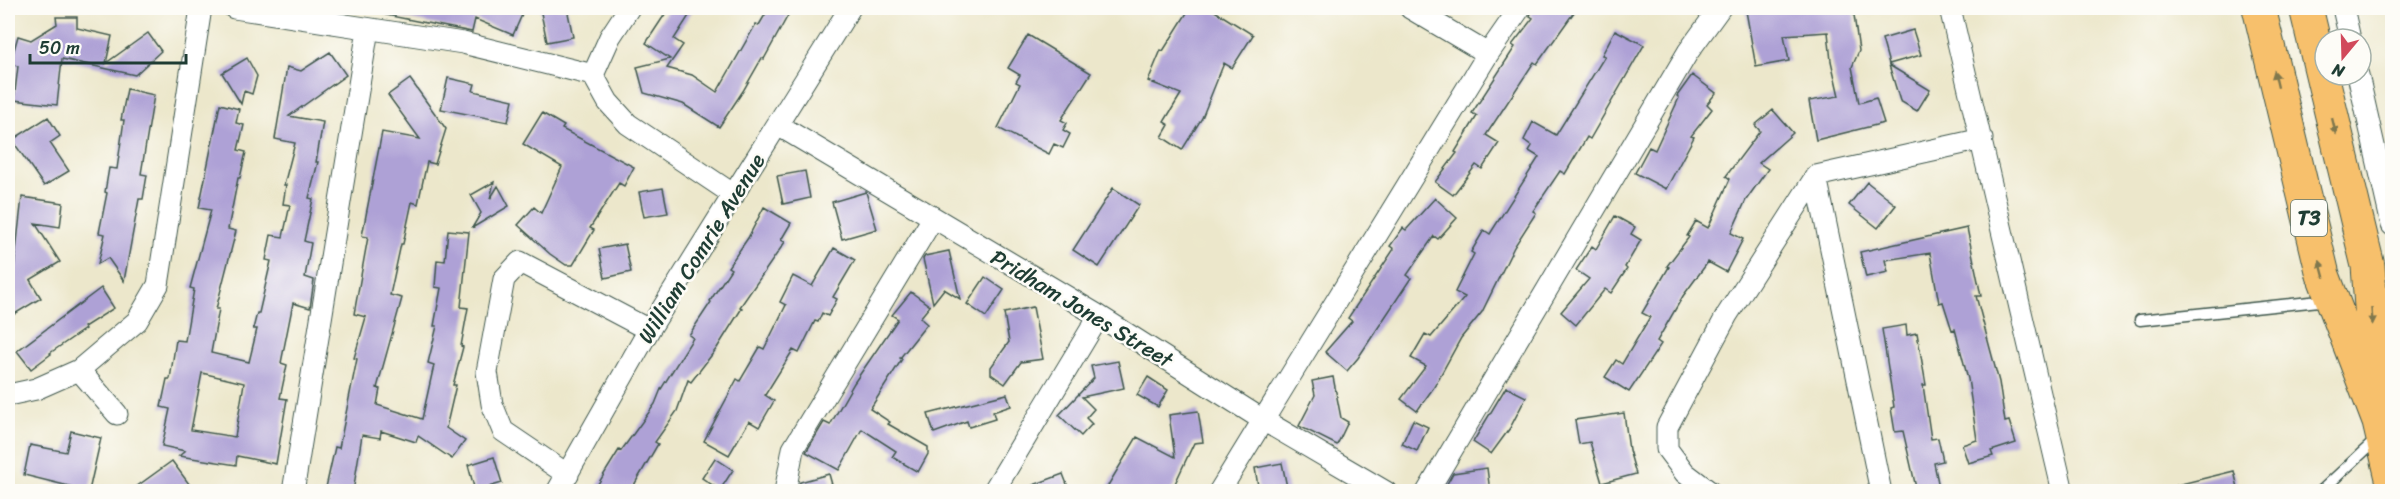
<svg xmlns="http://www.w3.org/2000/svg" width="2400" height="499" font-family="Sriracha,sans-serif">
<rect width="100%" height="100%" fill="#fdfcf7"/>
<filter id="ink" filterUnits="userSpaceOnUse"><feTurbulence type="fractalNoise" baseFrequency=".0167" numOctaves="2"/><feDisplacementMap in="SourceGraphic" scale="12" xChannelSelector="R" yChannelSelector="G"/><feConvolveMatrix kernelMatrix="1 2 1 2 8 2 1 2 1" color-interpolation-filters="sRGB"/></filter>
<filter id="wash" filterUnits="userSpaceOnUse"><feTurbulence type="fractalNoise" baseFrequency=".008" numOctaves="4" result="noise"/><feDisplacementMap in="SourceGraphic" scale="24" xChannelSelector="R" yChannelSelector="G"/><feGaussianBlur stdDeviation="1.35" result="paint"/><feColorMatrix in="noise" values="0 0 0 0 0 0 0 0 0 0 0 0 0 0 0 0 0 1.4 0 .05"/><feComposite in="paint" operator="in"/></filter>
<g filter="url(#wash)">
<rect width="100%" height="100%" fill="#ece7cb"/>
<g id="blocks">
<path fill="#aea1d6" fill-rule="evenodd" d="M387,8h138l-12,27 -38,-16 -3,13 -86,-17z
M540,8h27l6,29 -26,5z
M669,8h25l-20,31 9,6 -16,23 25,7 25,17 39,-68 3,1 10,-17h23l-28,51 -2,-1 -19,33 -24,36 -36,-23 -39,-11 -7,-26 33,-8 -24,-16z
M1190,8h20l43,27 -21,33 -8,-5 -22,55 -20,32 -20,-13 7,-12 -5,-3 17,-28 -33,-13 13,-31 2,1z
M1533,8h44l-40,56 -3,-2 -48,73 13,8 -17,26 -6,-4 -23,30 -18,-13 22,-29 -2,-1 22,-36 -5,-3 43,-66 -3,-2 21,-27 -3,-2z
M1768,8h85l6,43 -7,16 7,36 17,-5 8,25 -68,17 -7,-39 30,-5 -8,-35 -3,-29 -44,3 5,26 -33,6 -10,-56z
M56,17h21v11l35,8 -6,27 42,-30 13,18 -26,24 -73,-16 -5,46 -43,-5 4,-34 -8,-2 8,-28 13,4 26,-16z
M1615,30l29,15 -54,94 -3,-2 -22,37 -5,-3 -27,40 3,2 -22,34 -32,65 -21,26 -27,49 -17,24 -16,-12 25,-33 -15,-8 14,-24 6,3 34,-40 -10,-5 19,-38 -3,-2 13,-22 6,4 49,-77 -10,-6 3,-5 -8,-6 9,-18 23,13 49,-79 -3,-1z
M1913,30l8,25 -32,9 -7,-25z
M1028,35l63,38 -30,47 6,3 -4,7 7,4 -7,14 -9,-4 -5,10 -51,-26 22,-44 -4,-2 4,-7 -12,-7z
M330,52l16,23 -57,41 34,6 -7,40h2l-9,36 4,1 -9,42 7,2 -6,34 9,3 -4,28 -17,-5 -12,60 6,2 -7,33 7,1 -11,65 -39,-8 -1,9 -57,-9 6,-5 -23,-5 8,-37 -9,-2 6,-28h3l6,-39 9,1 9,-52 -4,-1 21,-78 -12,-2 21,-104 19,5 -3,14 8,2 -6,25 8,2 -6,26h-2l-10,51 8,2 -20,78h3l-8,44 38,9 8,-33h-4l4,-16h2l12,-52 -5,-1 5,-25 12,2 7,-32 -7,-1 3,-19h-2l11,-42 -20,-4 12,-72 14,4zM202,373l42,10 -9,54 -44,-7z
M247,58l10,18 -5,18 -8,-3 -3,13 -19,-31z
M1889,65l41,25 -13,21 -17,-10z
M1692,75l24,18 -9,11 5,5 -21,27 3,1 -28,52 -31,-16 14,-26 6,3 24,-52 -2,-2z
M448,78l27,6 -2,7 40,9 -5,22 -67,-13z
M410,79l36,50 -11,35 -8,-2 -9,42 -6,-2 -9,42h-2l-11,51 12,3 -25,90 3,1 -3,16 45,14 12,-54 -6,-2 9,-37h-3l7,-38 -6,-1 2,-27 8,1 3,-31 21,2 -8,75 7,1 -7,38 2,1 -10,38h3l-10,43 19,13 -13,18 -34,-23 -2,6 -35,-11 -1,7 -18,-3 -9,57h-28l10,-45 4,1 18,-89 -3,-1 12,-41 -12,-3 14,-77 -6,-1 20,-104 38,7 -32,-44z
M127,89l27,6 -13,79 6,1 -4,24h-4l-15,82 -16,-23 -10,6 7,-30 -6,-1 8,-40 -2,-1 4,-24 8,1 7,-49h-3z
M1773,110l20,23 -34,30 9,6 -22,31 -15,33 12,6 -17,33 -18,-10 -25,34 -26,45 4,3 -32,48 -24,-15 11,-17 6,4 28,-47 -8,-4 27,-46 -2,-1 22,-29 -2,-1 9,-15 12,7 22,-49 -4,-3 34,-45 -5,-6z
M542,113l22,13 -2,3 72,38 -10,19 -5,-3 -29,45 4,2 -21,35h-7l-16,-11 -32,-29 16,-18 7,6 21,-46 -39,-23z
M48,117l12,19 -10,7 19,28 -25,15 -32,-46z
M805,171l5,27 -27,6 -6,-28z
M494,182l-4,17 8,-13 11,20 -37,22 9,-15 -10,-18z
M1867,182l29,23 -18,23 -29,-23z
M663,188l5,25 -24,4 -5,-25z
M1113,188l26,17 -40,62 -26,-17z
M866,192l11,37 -35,10 -10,-37z
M22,197l41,6 -3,24 -25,-4 25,39 -30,18 11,18 -33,20v-59l6,10z
M1435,198l22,20 -19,21 -4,-3 -27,39 4,3 -53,80 -11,13 -22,-19 27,-31 -4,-3 46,-69 -4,-3 13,-18 3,2z
M764,207l27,16 -10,17 4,2 -45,65 2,1 -25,40 -26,34 -3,-2 -11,31 -22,31 3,2 -28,48h-37l26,-42 2,1 34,-47 6,-15 32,-51 -4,-3 22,-33 -1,-1 21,-32 -3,-2 20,-29z
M1615,216l20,11 -4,7 10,6 -16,27 2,2 -16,24 -6,-4 -29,36 -15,-13 28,-33 -13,-9 16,-24 4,3z
M1967,228l14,68h-5l23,86 6,40 4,-1 7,22 -25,8 2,5 -25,7 -6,-18 15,-5 -9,-61 -13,-50 -3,1 -9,-28 -4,1 -9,-50 -45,7 3,12 -22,5 -6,-25z
M625,244l6,28 -26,6 -6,-29z
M834,248l21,12 -22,37 4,2 -9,17 -6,-3 -4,9 -3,-1 -16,32 -6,-3 -28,45 9,6 -15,26 -10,-6 -20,34 -25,-14 33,-62 3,2 20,-34 4,2 22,-44 -6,-3 13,-26 19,10z
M949,251l11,48 -16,-10 -11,14 -10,-44 2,-3z
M985,277l19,13 -18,27 -19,-13z
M101,288l13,20 -30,19 1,2 -35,24 1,1 -20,15 -14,-18z
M911,292l19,14 -10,12 7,6 -27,34 2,1 -32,50 20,13 -2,2 40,23v7l-10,18 -26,-15 4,-6 -34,-22 -23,41 -33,-18 18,-30 6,3 24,-42 44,-64 -6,-4z
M1033,307l10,52 -22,3 -16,22 -14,-10v-7l18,-25 -5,-29z
M1906,325l1,10 10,-2 9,52h-3l8,54 7,-1 5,23 -9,2 6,29h-23l-14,-61 -8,1 -4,-24 3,-1 -12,-78z
M1118,361l6,27 -42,9 12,12 -8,9 6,6 -11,12 -22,-21 35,-37 -3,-12z
M1148,377l20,13 -10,17 -21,-12z
M1333,377l8,41 7,4 -11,23 -38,-19 16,-31 -3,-14z
M1506,387l20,10 -16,31 -19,26 -18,-12z
M1007,394l4,12 -18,6 2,7 -26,8 -2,-6 -33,12 -6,-19z
M1198,411l5,31 -9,1 -23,49h-67l33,-55 38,20 -6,-42z
M1624,413l5,37 7,24 -34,9 -12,-41 -11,2 -4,-24z
M1413,420l15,7 -11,24 -15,-7z
M71,431l30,7 -12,53 -65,-16 6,-30 36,7z
M494,457l8,26 -27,8 -7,-26z
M715,458l18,12 -13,20 -18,-12z
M172,461l23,31h-66z
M1282,463l6,29h-29l-4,-24z
M1487,468l3,24h-42l-1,-8 6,-11z
M2234,471l5,21h-61l-1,-7z
M829,474l5,18h-36l2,-10z
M1063,474l7,18h-50v-2z"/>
</g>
</g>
<g filter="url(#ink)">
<use href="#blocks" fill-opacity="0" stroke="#3e564b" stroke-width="1.5"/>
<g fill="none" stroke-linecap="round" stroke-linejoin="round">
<g stroke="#3e564b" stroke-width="13">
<path id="service" d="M2140,320l189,-20
M2320,492l57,-53"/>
</g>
<g stroke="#3e564b" stroke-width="23">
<path id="minor" d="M234,8l229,35 130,32 15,27 20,22 106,71
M1410,8l78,46
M1950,8l113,484
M2343,8l7,31
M593,75l17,-38 19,-29
M2358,75l34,150
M778,125l321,191 164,104 123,72
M1816,176l65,316
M79,370l38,44
M8,395l28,-6 43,-19 58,-49 21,-36 43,-277
M568,475l-65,-44 -11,-27 -5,-32 17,-93 16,-17 129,68
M293,492l75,-463
M557,492l92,-162 201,-322
M785,492l8,-43 140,-231
M993,492l106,-176
M1219,492l269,-438 32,-46
M1427,492l261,-440 32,-44
M1710,492l-25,-19 -18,-24v-22l60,-112 89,-139 166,-37"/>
</g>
<g stroke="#3e564b" stroke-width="35">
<path id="trunk" d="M2259,8l64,267 56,147 13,56
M2306,8l62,258 9,122"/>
</g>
<use href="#service" stroke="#fff" stroke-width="10"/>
<use href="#minor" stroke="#fff" stroke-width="21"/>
<use href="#trunk" stroke="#f7c06c" stroke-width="33"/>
</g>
<defs><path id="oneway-solid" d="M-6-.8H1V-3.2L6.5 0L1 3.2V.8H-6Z" transform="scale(1.5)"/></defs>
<g fill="#80784d">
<use href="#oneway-solid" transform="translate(2276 79) rotate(-103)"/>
<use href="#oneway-solid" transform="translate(2334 126) rotate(76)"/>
<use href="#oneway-solid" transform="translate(2322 269) rotate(-105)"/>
<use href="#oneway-solid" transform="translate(2372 316) rotate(86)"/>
</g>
</g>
<g text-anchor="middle" stroke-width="5" stroke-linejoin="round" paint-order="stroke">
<rect fill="#fdfcf7" stroke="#62766e" stroke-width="1.5" x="2291" y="200" width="36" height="36" rx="4.5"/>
<g font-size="21" font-weight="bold" fill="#1f3d34">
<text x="2309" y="225">T3</text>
</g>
<g font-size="22" fill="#1f3d34" stroke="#fdfcf7">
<text transform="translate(701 248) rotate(-58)" y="8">William Comrie Avenue</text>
<text transform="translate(1082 308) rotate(31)" y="8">Pridham Jones Street</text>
</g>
</g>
<rect width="2400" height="499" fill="none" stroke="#fdfcf7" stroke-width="30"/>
<g transform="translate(2343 57) rotate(199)"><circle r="28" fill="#fdfcf7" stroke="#a4b0a9" stroke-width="1.5"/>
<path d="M0-4.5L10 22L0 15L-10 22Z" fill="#d1495b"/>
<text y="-9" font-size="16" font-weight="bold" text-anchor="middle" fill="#1f3d34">N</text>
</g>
<path d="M30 54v9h156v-9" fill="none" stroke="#1f3d34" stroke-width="3"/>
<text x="39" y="54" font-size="18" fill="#1f3d34" stroke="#fdfcf7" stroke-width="4.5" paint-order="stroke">50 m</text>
</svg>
